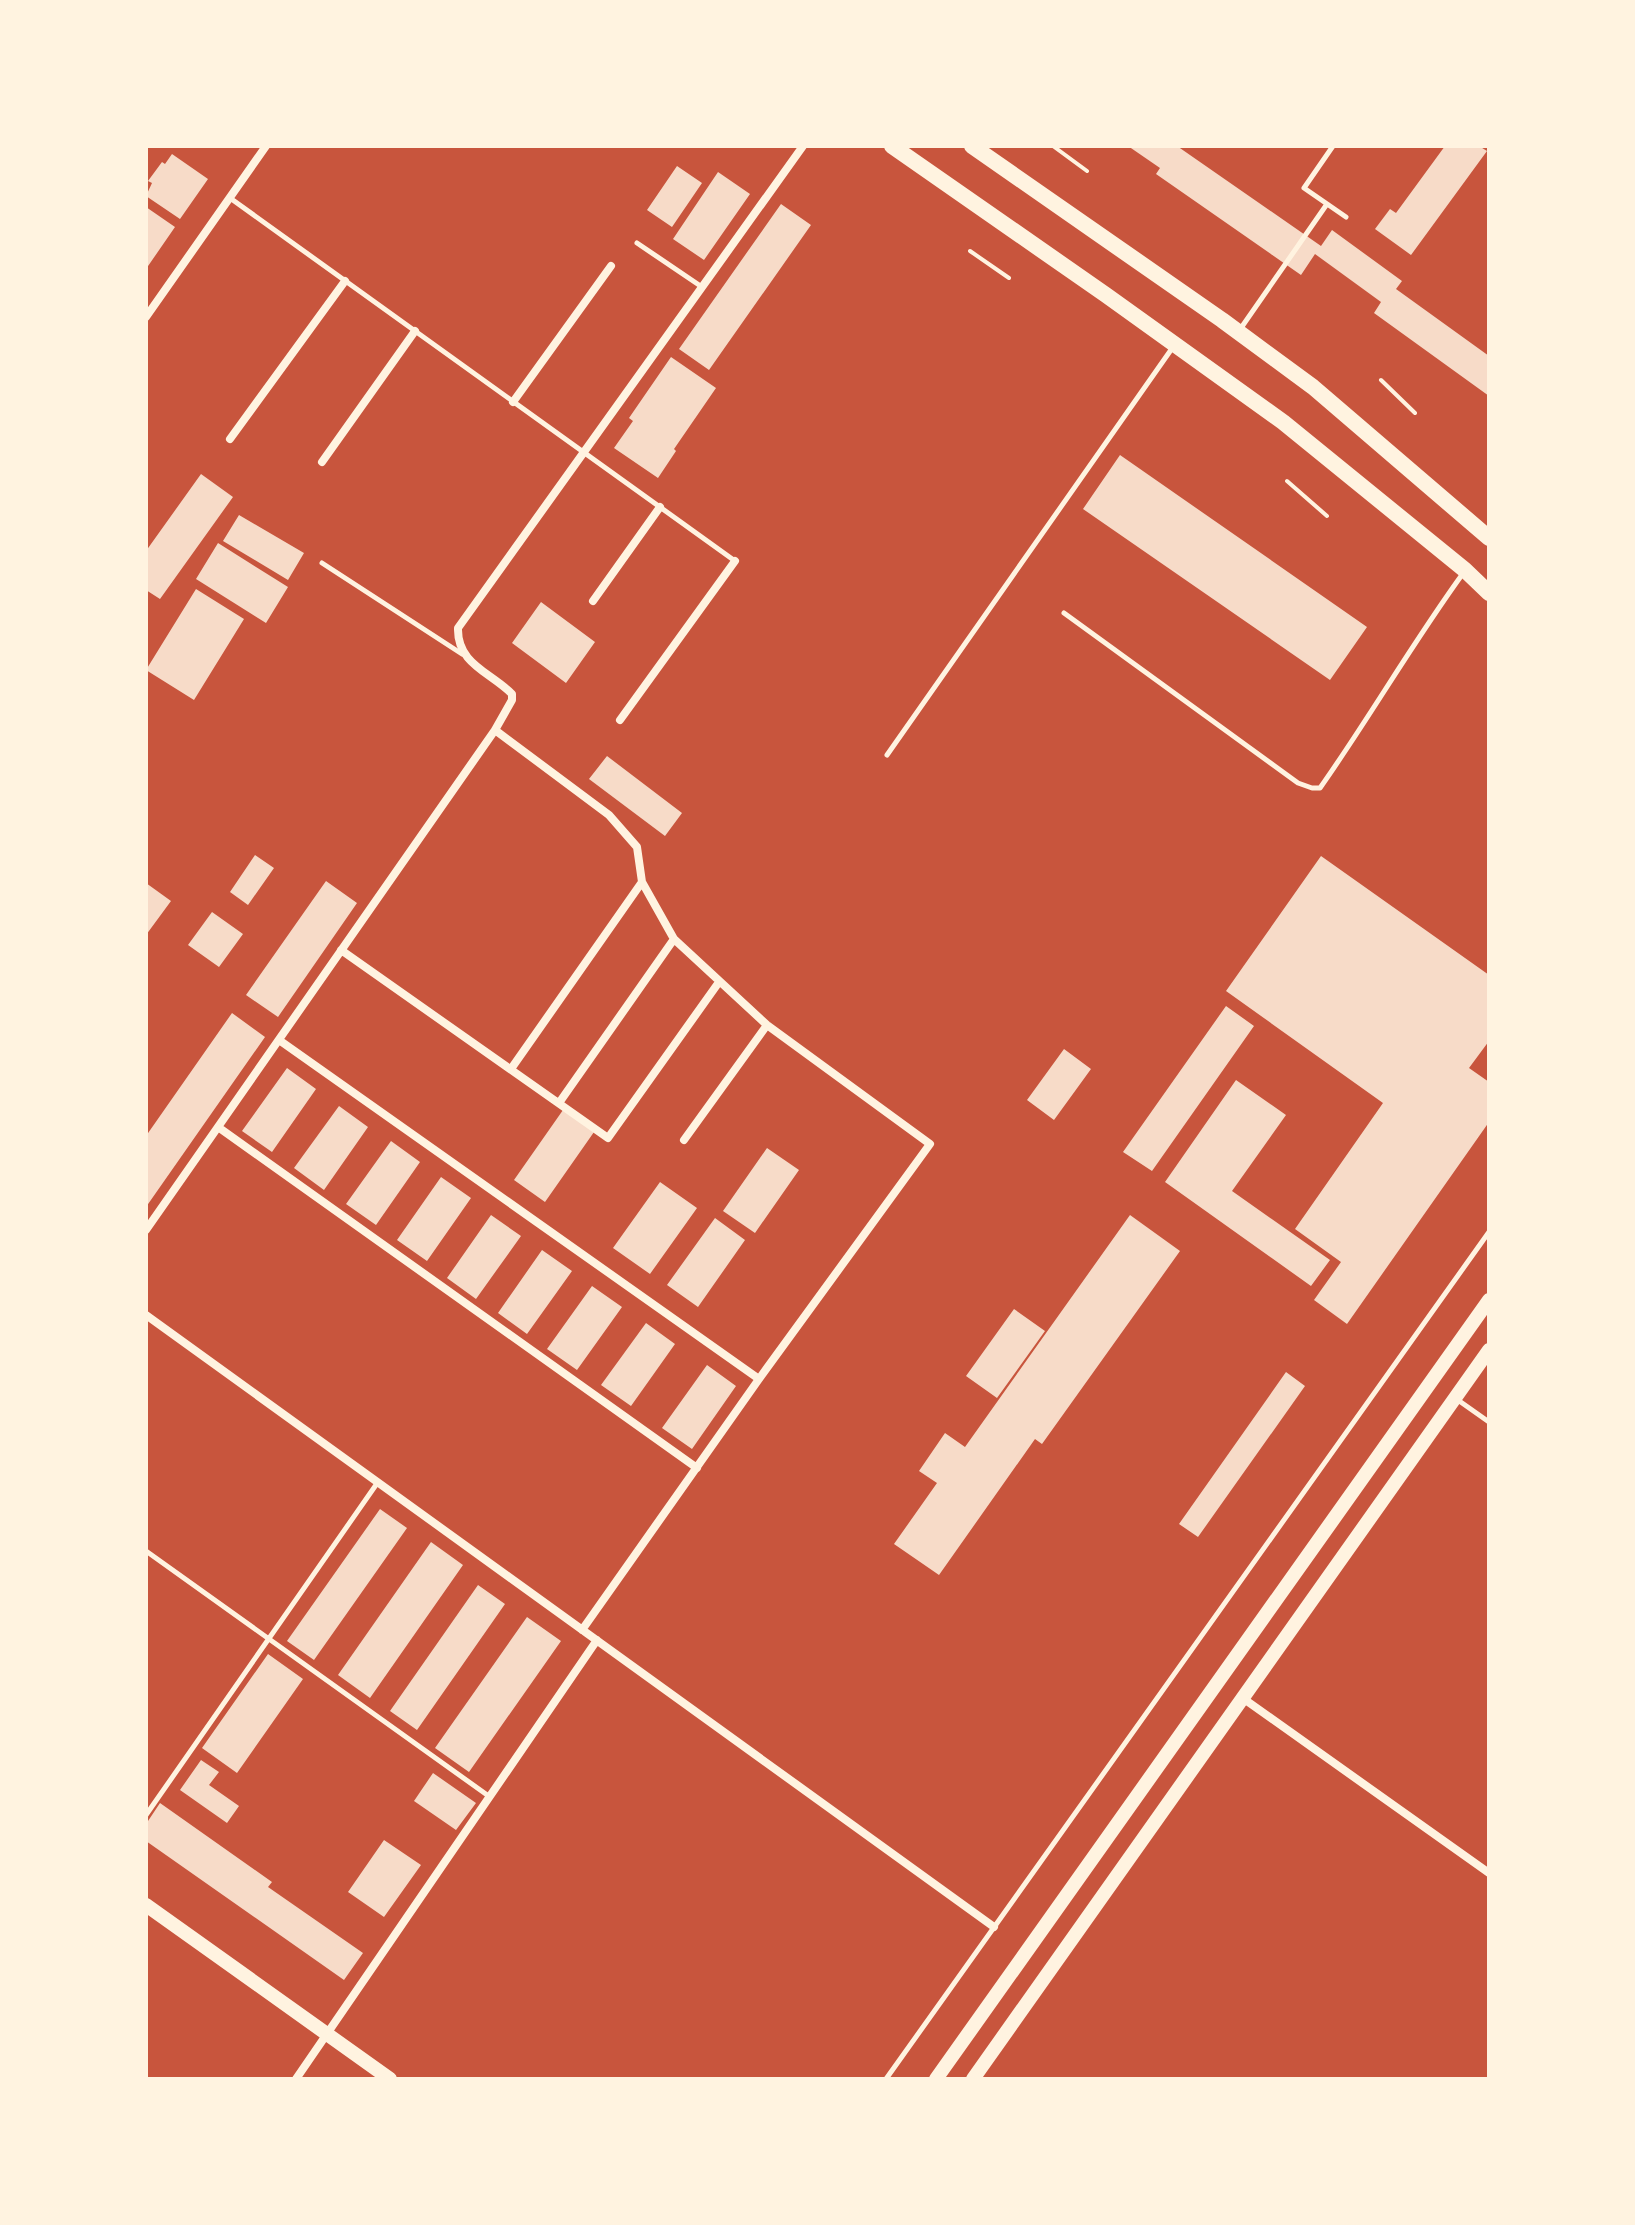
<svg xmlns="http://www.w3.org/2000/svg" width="1635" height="2225" font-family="Karla,sans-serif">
<rect width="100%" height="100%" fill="#c8553d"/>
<path fill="#f7dbc8" d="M1128,146h49l144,100 11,-16 70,51 -6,8 93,67v40l-115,-83 7,-11 -66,-48 -14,21 -145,-101 4,-6z
M1445,146h34l8,5 -76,104 -36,-26 15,-20 6,4z
M172,154l36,25 -28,40 -34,-23 6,-13 -4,-2 14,-19 3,2z
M677,166l25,17 -30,44 -25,-17z
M718,172l32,22 -46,66 -31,-21z
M781,204l30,21 -102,145 -30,-21z
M146,207l29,20 -29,42z
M671,357l45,31 -42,61 2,2 -18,27 -44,-30 19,-27 -4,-3z
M1120,455l247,172 -37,53 -247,-171z
M201,474l32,23 -73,102 -14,-9v-39z
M239,515l65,38 -16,27 -65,-39z
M218,543l70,44 -22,36 -70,-44z
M196,589l48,30 -50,81 -48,-30z
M541,602l54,40 -29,41 -54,-40z
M607,756l75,57 -17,23 -76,-57z
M255,855l19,13 -26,37 -18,-13z
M1321,856l168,119v66l-20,27 20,14v40l-142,202 -33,-24 27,-38 -46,-33 88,-126 -157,-112z
M326,881l31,22 -79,114 -32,-22z
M146,883l25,18 -25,34z
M212,912l31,22 -24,33 -31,-22z
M1226,1006l28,20 -102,145 -29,-19z
M232,1013l33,24 -119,170v-71z
M1064,1049l27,20 -37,51 -27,-20z
M287,1068l29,21 -44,63 -30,-21z
M1236,1080l50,35 -54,76 98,69 -19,26 -146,-104z
M339,1106l29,21 -44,63 -30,-22z
M563,1110l31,22 -49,70 -31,-22z
M391,1141l29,21 -44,63 -30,-21z
M767,1148l32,22 -44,63 -32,-22z
M441,1177l30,21 -44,63 -30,-21z
M660,1182l37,26 -47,66 -37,-26z
M491,1215l30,21 -45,63 -29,-21z
M1130,1215l50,36 -138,193 -7,-5 -96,136 -45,-31 43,-61 -18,-12 26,-38 20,14z
M715,1218l30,22 -47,67 -31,-22z
M542,1250l30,21 -45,63 -29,-21z
M592,1286l30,21 -45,63 -30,-21z
M1014,1309l31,22 -48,67 -31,-22z
M646,1323l29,21 -44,62 -30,-21z
M707,1365l29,21 -44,63 -30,-21z
M1286,1372l19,14 -107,151 -19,-13z
M380,1509l27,19 -93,132 -27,-19z
M431,1542l32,23 -93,133 -32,-23z
M478,1585l27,19 -88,126 -27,-19z
M527,1617l34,24 -92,131 -34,-24z
M268,1654l35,25 -66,94 -35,-25z
M201,1760l18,12 -10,13 30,21 -12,17 -47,-33z
M433,1773l43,30 -20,27 -42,-29z
M160,1803l112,79 -4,5 95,66 -19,27 -198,-139v-17z
M384,1840l37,25 -37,52 -36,-25z"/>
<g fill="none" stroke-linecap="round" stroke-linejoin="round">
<path stroke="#fff3e0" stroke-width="4" d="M1053,146l34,25
M970,251l39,27
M1381,380l34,33
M1287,481l40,35"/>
<path stroke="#fff3e0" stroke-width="5" d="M1333,146l-29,42 42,29
M230,198l505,363
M637,243l65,44
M1241,328l86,-124
M322,563l140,91
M1064,613l234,170 14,5h8c50,-71 93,-146 144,-216
M887,755l286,-408
M1455,1398l34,24
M146,1551l344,246
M146,1815l232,-333
M886,2079l603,-847"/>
<path stroke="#fff3e0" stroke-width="8" d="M146,317l120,-171
M513,402l98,-136
M230,439l115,-158
M322,462l93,-131
M593,601l67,-94
M620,720l115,-159
M495,730l17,-30v-6c-22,-22 -55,-30 -54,-66l345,-482
M341,950l267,188 111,-156
M279,1040l480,339
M511,1069l131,-187
M559,1103l115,-164
M218,1127l479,341
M684,1140l83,-115
M146,1230l349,-500 114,85 28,32 5,35 32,57 93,86 163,119 -171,235 -177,251
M146,1315l848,612
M1244,1699l245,174
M296,2079l301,-439"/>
<path stroke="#fff3e0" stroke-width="14" d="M146,1905l244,174"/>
<path stroke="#fff3e0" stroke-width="14" d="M936,2079l553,-779
M973,2079l516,-729"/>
<path stroke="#fff3e0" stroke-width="16" d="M892,146l214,149 177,127 182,148 24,23
M972,146l250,174 91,67 176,151"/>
</g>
<rect width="1635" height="2225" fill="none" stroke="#fff3e0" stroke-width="296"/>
</svg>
